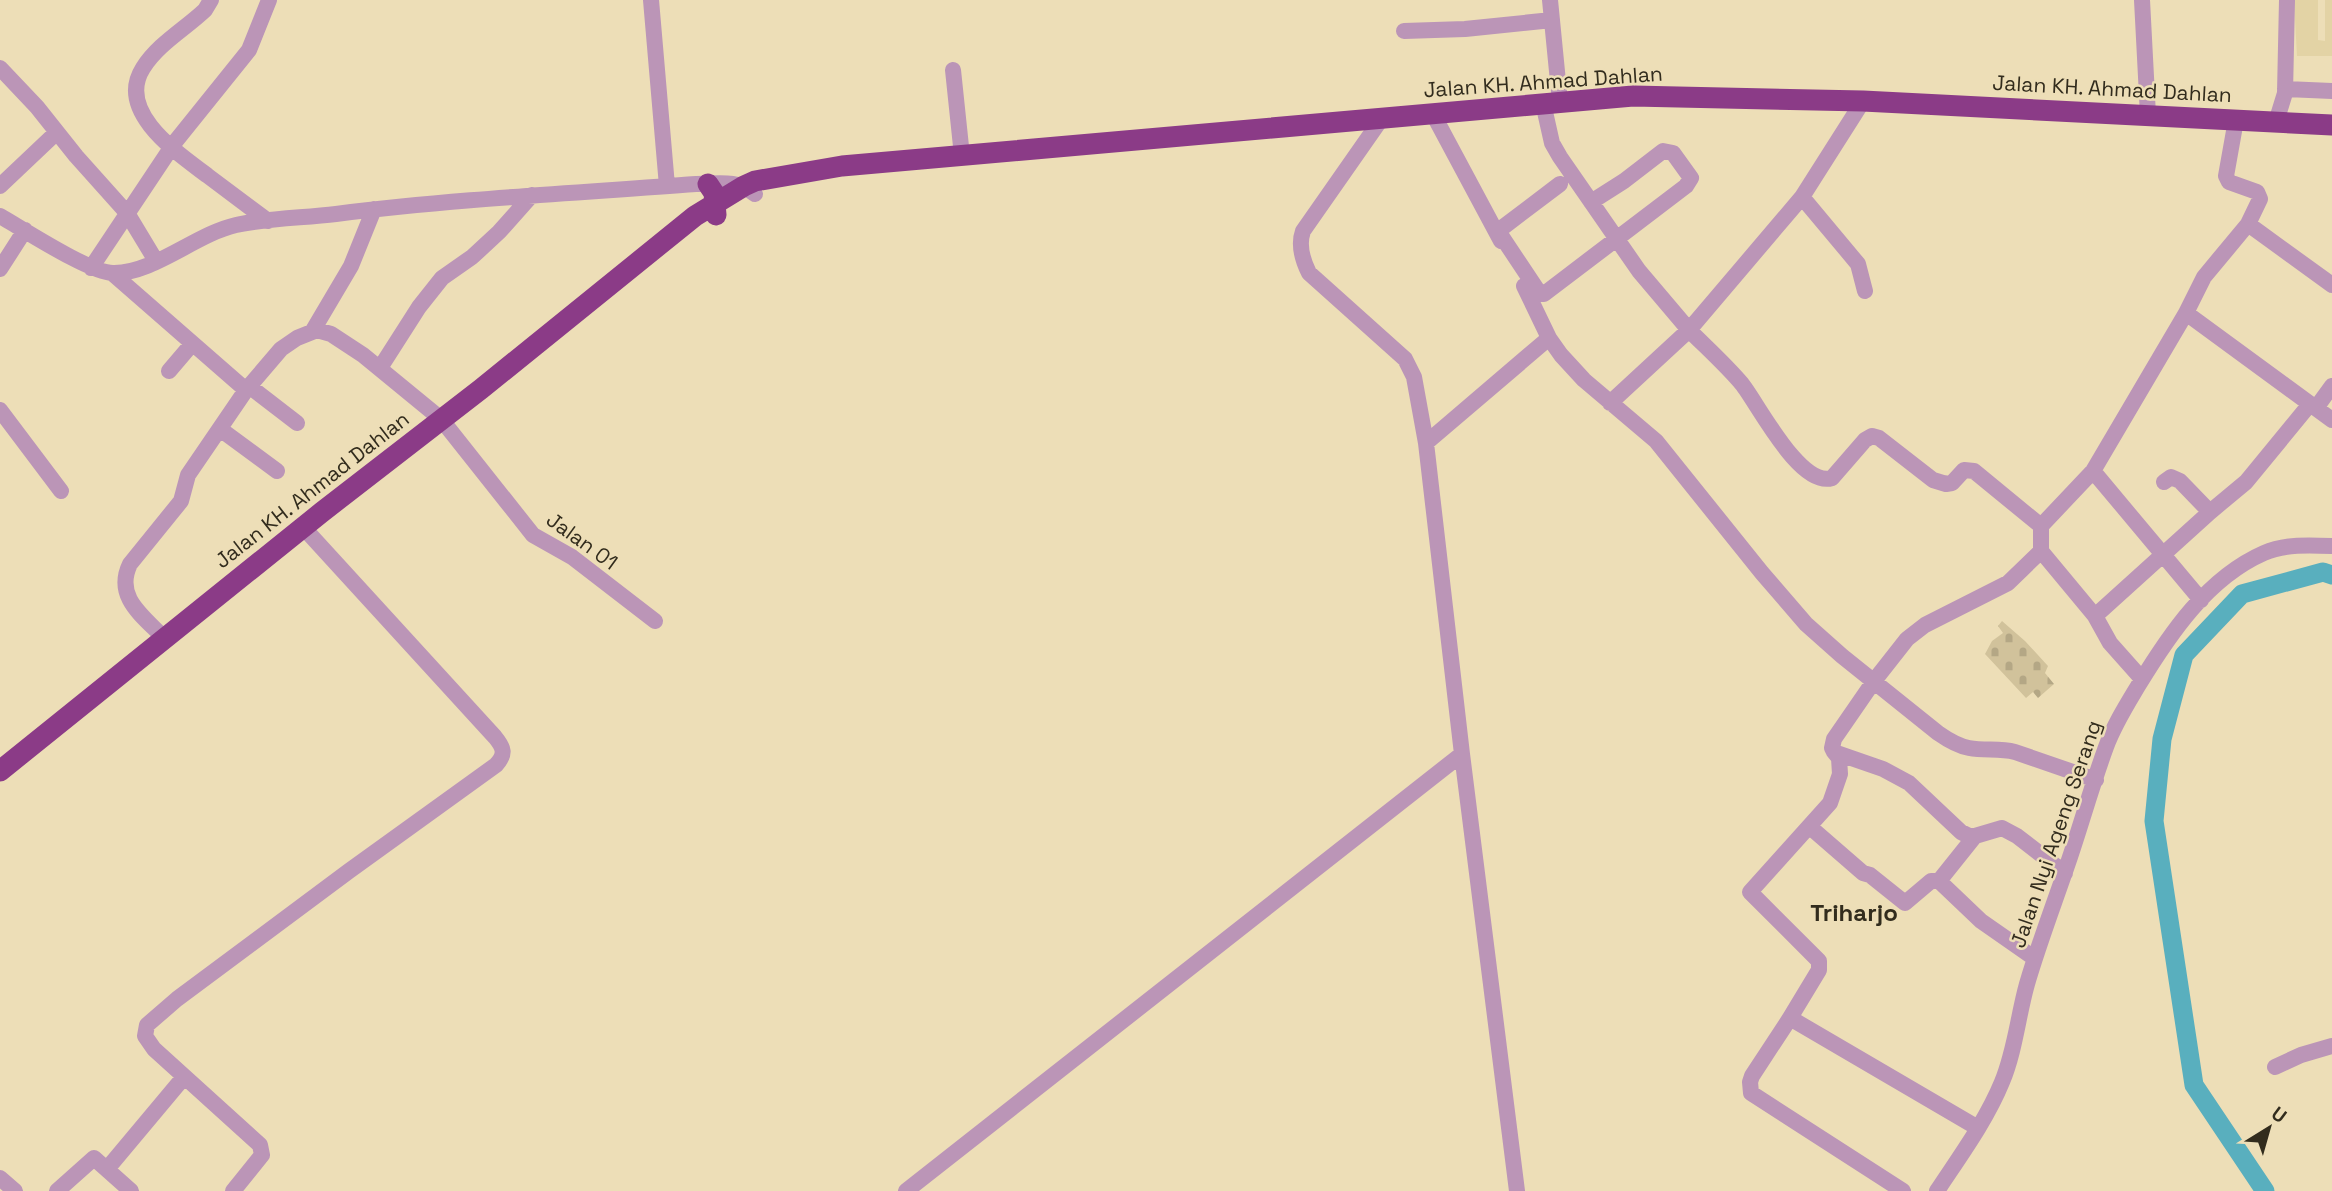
<svg xmlns="http://www.w3.org/2000/svg" width="2332" height="1191" font-family="'Space Grotesk',sans-serif">
<defs>
<pattern id="cemetery-stones" width="16" height="16" patternUnits="userSpaceOnUse" patternTransform="scale(1.75)"><rect width="16" height="16" fill="#d1c29b"/><path d="M2 7V4a2 2 0 0 1 4 0v3zM10 15v-3a2 2 0 0 1 4 0v3z" fill="#b4a785"/></pattern>
</defs>
<rect width="100%" height="100%" fill="#eddeb7"/>
<path fill="#e3d3a5" d="M2294,0h24v40l7,1v-41h7v56h-35z"/>
<path fill="url(#cemetery-stones)" d="M2002,621l23,20 23,25 -3,7 9,11 -16,14 -5,-6 -7,6 -41,-44 7,-13 11,-8 -5,-7z"/>
<g fill="none" stroke-linecap="round" stroke-linejoin="round">
<path stroke="#59afbe" stroke-width="19" d="M2265,1191l-71,-106 -40,-264 8,-82 22,-84 58,-61 81,-22 9,3"/>
<path stroke="#bb95b7" stroke-width="16" d="M211,0l-6,10c-20,19 -47,34 -62,58 -28,44 36,86 65,108 20,15 40,30 60,45
M651,0l16,186
M1550,0l10,102
M2142,0l6,115
M1404,31l61,-2 87,-9
M0,68l37,39 39,49 51,57 29,48
M953,70l9,86
M2285,89l47,2
M1543,103l9,40 8,14 79,114 50,59 113,-133 61,-96
M1433,114l68,127
M1382,118l-79,113c-5,14 -1,28 6,42l96,86 9,18 12,66 36,311 55,437
M2236,120l-10,56 3,6 28,10 3,7 -12,25 -44,53 -18,36 146,107
M2276,122l9,-29 2,-93
M1560,184l-62,47 42,63h4l142,-108 5,-8 -18,-25 -10,-2 -39,30 -33,21
M0,186l57,-54
M1802,197l56,67 7,27
M0,216c23,13 90,57 113,57 40,1 83,-39 123,-48 33,-7 67,-7 100,-11 119,-15 240,-21 360,-30 21,0 41,-5 59,10
M2248,224l84,61
M91,268l84,-126 74,-92 20,-50
M0,269l25,-39
M112,273l134,117
M312,332l39,-66 23,-57
M1549,338l12,17 23,25 72,61 106,132 44,51 36,32 96,77c10,7 20,13 31,15 16,3 30,0 46,4l81,28
M380,368l39,-61 23,-29 30,-21 27,-25 33,-37
M169,371l23,-27
M249,386l48,37
M1610,403l79,-73c18,18 37,35 53,54 16,20 58,104 90,94l33,-38 7,-4 7,2 54,42 13,4 6,-1 12,-13 10,1 67,55
M2316,408l16,-22
M0,410l61,81
M220,429l57,42
M1426,443l123,-105 -25,-52
M2093,471l93,-158
M2164,482l7,-5 9,4 30,31
M2041,551l-33,32 -83,42 -18,14 -33,42 -40,58 -2,9 2,4 49,17 26,14 52,49 8,4h6l27,-8 15,8 48,37
M2095,616l-54,-65v-25l52,-55 108,129
M164,638c-21,-22 -50,-41 -34,-74l51,-63 7,-26 58,-85 35,-41 16,-11 20,-8 14,4 32,21 78,64 92,116 39,22 83,64
M2142,679l-32,-36 -15,-27 115,-104 36,-30 64,-78
M1834,752l5,6 1,16 -10,29 -80,89 69,69v9l-29,48 188,110
M1810,827l53,46 7,2 35,28 26,-22h8l42,40 53,37
M1939,881l36,-45
M1790,1018l-38,58 -2,6 1,11 152,98
M2275,1067l26,-12 31,-9
M107,1169l77,-92
M0,1178l15,13
M57,1191l37,-33 37,33
M233,1191l29,-36 -2,-10 -106,-96 -9,-13 2,-11 30,-26 172,-128 147,-106c10,-11 8,-17 -1,-28l-192,-210
M906,1191l556,-437
M1937,1191c23,-35 49,-70 65,-109 13,-31 16,-66 25,-98 12,-41 27,-80 41,-121 13,-38 24,-78 38,-116 8,-22 20,-41 32,-61 31,-51 69,-108 126,-133 21,-9 45,-8 68,-7"/>
<path stroke="#8b3b87" stroke-width="21" d="M708,184l6,9 2,22
M0,771l322,-259 159,-123 214,-173 49,-30 11,-5 87,-15 791,-70 230,5 469,24"/>
</g>
<g text-anchor="middle" stroke-width="5" stroke-linejoin="round" paint-order="stroke">
<g font-size="21" fill="#322c1d" stroke="#eddeb7">
<text transform="translate(1543 82) rotate(-4)" y="7">Jalan KH. Ahmad Dahlan</text>
<text transform="translate(2112 89) rotate(3)" y="7">Jalan KH. Ahmad Dahlan</text>
<text transform="translate(312 490) rotate(-38)" y="7">Jalan KH. Ahmad Dahlan</text>
<text transform="translate(582 541) rotate(36)" y="7">Jalan 01</text>
<text transform="translate(2056 834) rotate(-71)" y="7">Jalan Nyi Ageng Serang</text>
</g>
<g font-size="24" font-weight="bold" fill="#322c1d" stroke="#eddeb7">
<text x="1854" y="921">Triharjo</text>
</g>
</g>
<g transform="translate(2269 1128) rotate(37)" stroke="#eddeb7" stroke-width="5" paint-order="stroke">
<path d="M0-5L12 26L0 18L-12 26Z" fill="#322c1d"/>
<text y="-10" font-size="19" font-weight="bold" text-anchor="middle" fill="#322c1d">U</text>
</g>
</svg>
